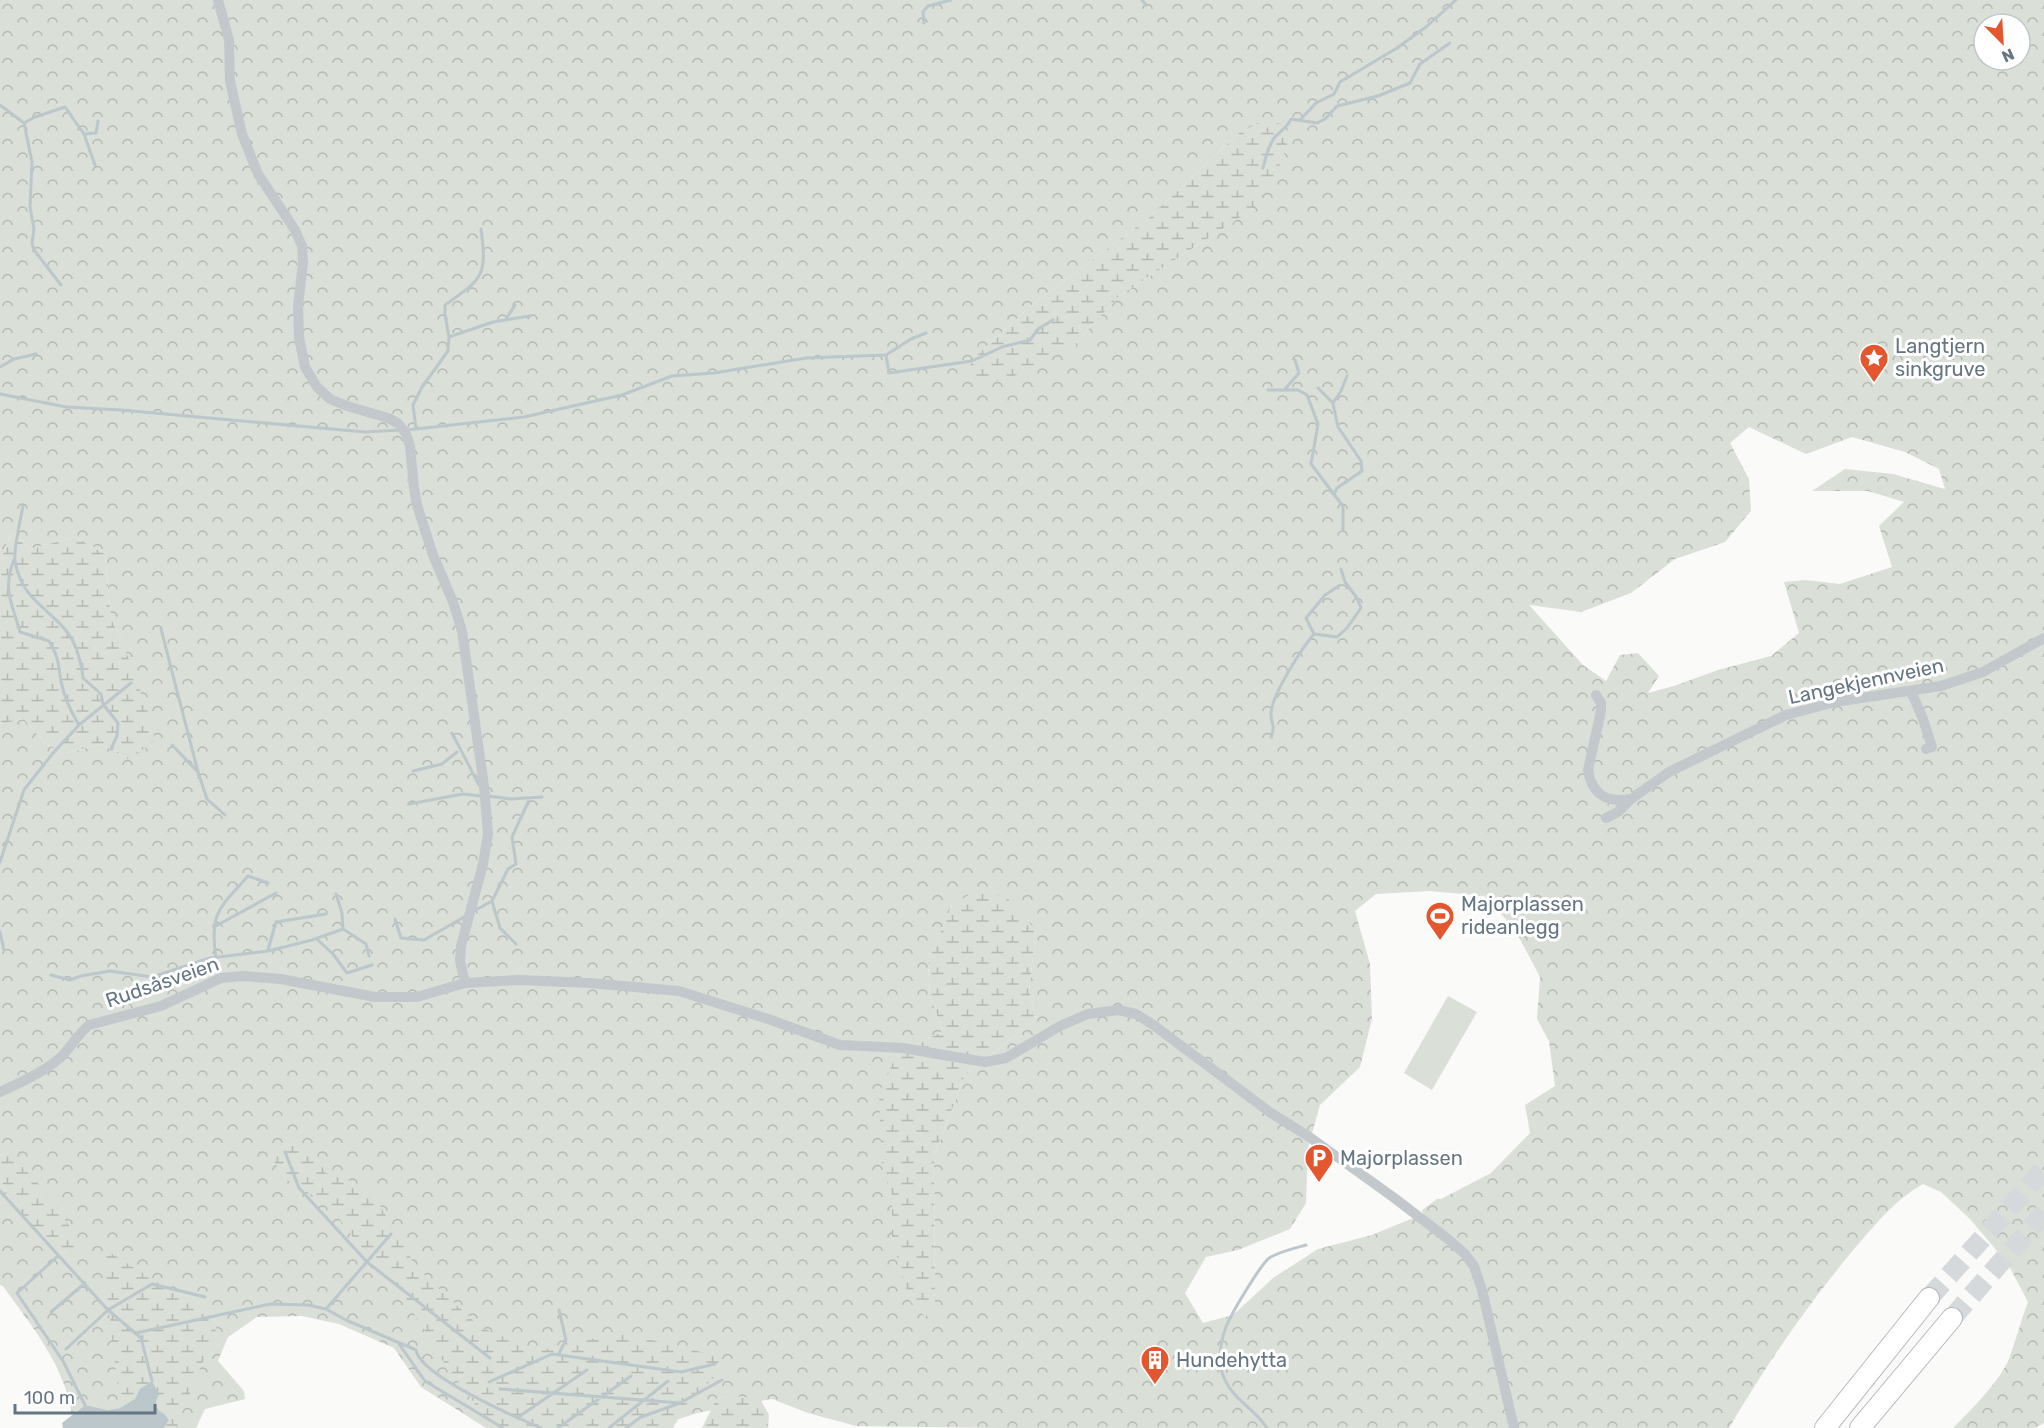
<svg xmlns="http://www.w3.org/2000/svg" width="2044" height="1428" font-family="Rubik,sans-serif">
<defs>
<pattern id="forest-crowns" width="20" height="18" patternUnits="userSpaceOnUse" patternTransform="scale(1.5)"><rect width="20" height="18" fill="#dadfd7"/><path d="M2 6a3 3 0 1 1 6 0M12 15a3 3 0 1 1 6 0" fill="none" stroke="#b4b9b4"/></pattern>
<pattern id="wetland-marsh" width="20" height="14" patternUnits="userSpaceOnUse" patternTransform="scale(1.5)"><rect width="20" height="14" fill="#dadfd7"/><path d="M1 5h8M5 5V1M11 12h8M15 12V8" fill="none" stroke="#b4b9b4"/></pattern>
</defs>
<rect width="100%" height="100%" fill="#fafaf8"/>
<path fill="#dadfd7" d="M1448,996l29,16 -45,78 -28,-17z"/>
<path fill="url(#forest-crowns)" fill-rule="evenodd" d="M0,0h2044v1423l-9,5h-82c17,-17 47,-47 56,-69 7,-19 12,-39 19,-57l-20,-38 -38,-45 -29,-27 -18,-8c-29,16 -51,44 -73,70 -45,54 -85,113 -121,174h-730l-143,-2 -48,-13 -36,-14 -75,14 -45,15h-166l-65,-41 -27,-39 -55,-24 -37,-8 -45,1 -29,20 -10,24 26,30 1,8 -40,10 -9,19h-32l5,-8 -49,-12 -12,2 -23,-5 -13,9c-8,-50 -40,-87 -69,-128l-3,-1v-108l11,26 44,49 16,1 -66,-101 -5,4v-432l24,-5 21,24 16,11 41,-10 27,16 -7,-119 -11,-22 -6,-65 -30,-17 -45,12 -19,-16 -11,29zM1984,24h36v36h-36zM1239,133l14,76 -134,87 -47,51 -95,8 55,-50 118,-88zM1749,427l57,27 46,-17 53,15 34,17 6,20 -52,-15 -48,-5 -33,22h56l36,11 -25,24 13,41 -52,17 -35,-4 -21,2 15,51 -28,23 -53,14 -44,16 -26,7 11,-17 -21,-23 -18,2 -14,26 -23,-16 -54,-60 52,7 50,-19 44,-34 50,-17 26,-31 -2,-32 -19,-36zM1430,891l54,5 30,32 26,49 -3,42 12,22 6,45 -30,19 5,28 -39,40 -50,26h-4l-15,11 1,4 -51,21 -54,14 -45,29 -40,37 -30,8 -18,-30 21,-36 32,-7 52,-21 16,-26 2,-55 12,-43 40,-38 12,-48 -2,-55 -15,-53 21,-17zM952,905l84,25 -7,61 7,28 -71,56 -31,81 1,149 -43,-65 4,-184 47,-25 -13,-35 -2,-34z"/>
<path fill="url(#wetland-marsh)" d="M1263,120l23,5 1,22 -13,32 -21,30 -134,87 -47,51 -62,31 -28,5 -19,-7 14,-21 55,-50 118,-88 89,-84z
M11,533l19,16 45,-12 30,17 6,65 11,22 31,85 1,15 -25,19 -27,-16 -41,10 -16,-11 -21,-24 -24,5v-162z
M977,890l29,7 30,33 -7,61 7,28 -71,56 -31,81 1,149 -10,12 -15,-16 -18,-61v-45l-10,-31 -3,-70 17,-38 47,-25 -13,-35 -2,-34 24,-57z
M291,1135l24,20 11,18 16,4 30,15 44,75 64,60 57,24 83,-18 98,23 2,15 -34,34 -13,23h-173l-13,-8 -44,-59 -44,-72 -16,-19 -12,-2 -16,-28 -26,-35 -47,-28 -9,-19z
M5,1152c31,23 54,57 74,90l-8,11 -15,-1 -45,-49 -11,-26v-21z
M109,1252l68,42 32,14 8,19 -41,101h-12l5,-8 -5,-6 -7,-4 -1,-9 -16,-12 -5,10 -15,9 -17,-151z
M719,1394l41,5 9,16 -1,13h-66z"/>
<path fill="#bbc7cb" d="M152,1381l7,13 -3,7 1,9 7,4 5,6 -5,8h-101l-1,-5 23,-18 23,5 12,-2 15,-9 5,-10z"/>
<g fill="none" stroke-linecap="round" stroke-linejoin="round">
<path stroke="#bbc7cb" stroke-width="3" d="M1142,0l4,5
M924,23l-1,-11 5,-6 23,-6
M0,105l24,18 8,39 -2,45 4,22 -2,14 2,7 27,35
M1301,119l15,-16 18,-9 6,-12 57,-34 29,-21 30,-27
M24,123l11,-6 30,-10 19,27 11,31
M84,134l12,-1 2,-12
M1263,168c3,-11 5,-21 11,-30 6,-7 13,-10 17,-19l26,4 8,-4 12,-13 41,-10 32,-13 10,-19 30,-21
M506,319l9,-14
M449,337l-4,-22v-10c39,-27 42,-30 36,-76
M886,355l25,-16 15,-6
M0,367l14,-8 22,-5
M1318,388l15,15 5,24 23,34 1,10 -25,17 -3,6
M1285,389l14,-16 -4,-13
M1268,390h30l9,5 11,29 -7,40 32,42v24
M0,394l66,13 55,3 244,22 36,-2
M1333,403l8,-12 6,-15
M416,429l-3,-24 9,-18 26,-36 1,-14 44,-15 37,-6
M407,430l117,-13 98,-22 50,-19 42,-3 92,-15 80,-3 3,18 83,-12 30,-14 28,-7 8,-11 15,-9
M23,506c-2,11 -10,46 -8,55 6,35 27,43 48,66 13,14 18,33 20,51l18,16 2,10 15,19 -1,13 -6,13
M14,560c-12,29 -2,43 6,72l29,9c10,17 9,22 12,40 3,17 10,30 18,44
M161,629l37,143 9,27 18,16
M1314,634l23,3 10,-9 14,-20 -4,-10 -12,-16 -4,-13
M452,733l27,52
M1271,737c5,-13 0,-11 0,-23 0,-18 31,-66 43,-80l-8,-16 19,-23 15,-10
M172,745l26,27
M413,771l29,-7 15,-12
M488,796l23,3 31,-2
M409,804l54,-10 18,2
M0,862l24,-72 29,-37 26,-28 52,-42
M336,894l6,19 1,16
M492,901l8,27 16,16
M474,911l18,-10 16,-32 8,-5 -4,-27 18,-39
M395,919l6,19 23,2 42,-24
M214,927l62,-34
M343,929l23,15 3,12
M0,932l4,18
M318,940l15,14 14,19 25,-8
M268,950l8,-28 50,-8
M216,958c-7,-46 4,-50 32,-82l20,7
M51,975l19,5 11,-4 29,-5 42,6 58,-19 58,-7 44,-11 31,-11
M285,1152l14,36 68,74 123,96
M0,1191l108,119 33,28 11,43
M58,1256l-41,37 46,68 24,48
M326,1309l65,-75
M51,1312l34,-29
M136,1333l134,-29 38,1 18,4 20,11 70,30c3,25 101,68 125,78
M399,1344l26,37 78,47
M66,1349l42,-39 44,-26 53,13
M558,1355l8,-15 -7,-30
M489,1382l63,-28 129,18 34,-8
M500,1389l180,14
M517,1418l70,-48
M558,1428l73,-52
M609,1428l59,-47
M626,1428l15,-11 39,-14 42,-23
M1267,1428c-11,-18 -33,-28 -42,-48 -8,-15 -5,-38 1,-53 6,-15 31,-56 41,-67 6,-7 29,-12 39,-15"/>
<path stroke="#d5d9db" stroke-width="20" stroke-dasharray="20 10" stroke-linecap="butt" d="M1929,1298l115,-129
M1952,1318l92,-105"/>
<g stroke="#b4b9bd" stroke-width="22">
<path id="highway" d="M1825,1428l104,-130
M1860,1428l92,-110"/>
</g>
<path stroke="#c3c8cc" stroke-width="10" d="M218,0l11,40 1,41 12,53 16,40 37,56 7,16 1,17 -5,43 1,31 6,30 12,20 13,12 17,7 41,12 11,6 7,10 4,12 4,42 3,17 16,50 20,47 9,29 22,155 4,48 -5,30 -22,82 -1,15 5,22
M1911,691l12,28 9,28 -6,2
M1596,695l5,8v8l-13,59c4,25 19,33 43,29
M1606,818l12,-6 13,-13 38,-27 117,-57 49,-13 106,-16 42,-14 61,-34
M0,1092c21,-10 43,-19 61,-35 10,-10 17,-23 28,-32l72,-19 60,-28 22,-2 38,3 94,18h42l48,-14 54,-3 71,3 89,8 92,29 69,25 63,3 82,14 21,-4 54,-32 28,-12 30,-4 18,4 16,10 119,89 37,23 85,61 55,42 17,15 9,12 8,24 32,138"/>
<use href="#highway" stroke="#fff" stroke-width="20"/>
</g>
<defs>
<g id="sight-pin" transform="scale(1.5)"><path d="M0 17L-7.5 6A9.5 9.5 0 1 1 7.5 6Z" fill="#e4572e" stroke="#fff"/><path d="M0-6L1.8-2.2L6-1.7L2.9 1.2L3.7 5.4L0 3.3L-3.7 5.4L-2.9 1.2L-6-1.7L-1.8-2.2Z" fill="#fff"/></g>
<g id="stadium-pin" transform="scale(1.5)"><path d="M0 17L-7.5 6A9.5 9.5 0 1 1 7.5 6Z" fill="#e4572e" stroke="#fff"/><path d="M0-5a6.5 5 0 1 0 0 10a6.5 5 0 1 0 0-10ZM-3.5-1.8h7v3.6h-7Z" fill="#fff"/></g>
<g id="parking-pin" transform="scale(1.5)"><path d="M0 17L-7.5 6A9.5 9.5 0 1 1 7.5 6Z" fill="#e4572e" stroke="#fff"/><path d="M-3.5-5.5H1a3.5 3.5 0 0 1 0 7H-1V5.5H-3.5ZM-1-3.4V-.6H.8a1.4 1.4 0 0 0 0-2.8Z" fill="#fff"/></g>
<g id="building-pin" transform="scale(1.5)"><path d="M0 17L-7.5 6A9.5 9.5 0 1 1 7.5 6Z" fill="#e4572e" stroke="#fff"/><path d="M-4-6H4V6H1V3H-1V6H-4ZM-2.5-4.3h1.7v1.8h-1.7ZM.8-4.3h1.7v1.8H.8ZM-2.5-1h1.7V.8h-1.7ZM.8-1h1.7V.8H.8Z" fill="#fff"/></g>
</defs>
<g fill-rule="evenodd">
<use href="#sight-pin" x="1874" y="358"/>
<use href="#stadium-pin" x="1440" y="916"/>
<use href="#parking-pin" x="1319" y="1158"/>
<use href="#building-pin" x="1155" y="1360"/>
</g>
<g text-anchor="middle" stroke-width="6" stroke-linejoin="round" paint-order="stroke">
<g font-size="20" fill="#657683" stroke="#fff" text-anchor="start">
<text x="1895" y="353">Langtjern<tspan x="1895" dy="23">sinkgruve</tspan></text>
<text x="1461" y="911">Majorplassen<tspan x="1461" dy="23">rideanlegg</tspan></text>
<text x="1340" y="1165">Majorplassen</text>
<text x="1176" y="1367">Hundehytta</text>
</g>
<g font-size="20" fill="#657683" stroke="#fff">
<text transform="translate(1866 681) rotate(-12)" y="7">Langekjennveien</text>
<text transform="translate(162 982) rotate(-19)" y="7">Rudsåsveien</text>
</g>
</g>
<g transform="translate(2002 42) rotate(156)"><circle r="28" fill="#ffffff" stroke="#c1c8cd" stroke-width="1.5"/>
<path d="M0-4.5L10 22L0 15L-10 22Z" fill="#e4572e"/>
<text y="-9" font-size="16" font-weight="bold" text-anchor="middle" fill="#657683">N</text>
</g>
<path d="M15 1404v9h140v-9" fill="none" stroke="#657683" stroke-width="3"/>
<text x="24" y="1404" font-size="18" fill="#657683" stroke="#ffffff" stroke-width="4.5" paint-order="stroke">100 m</text>
</svg>
